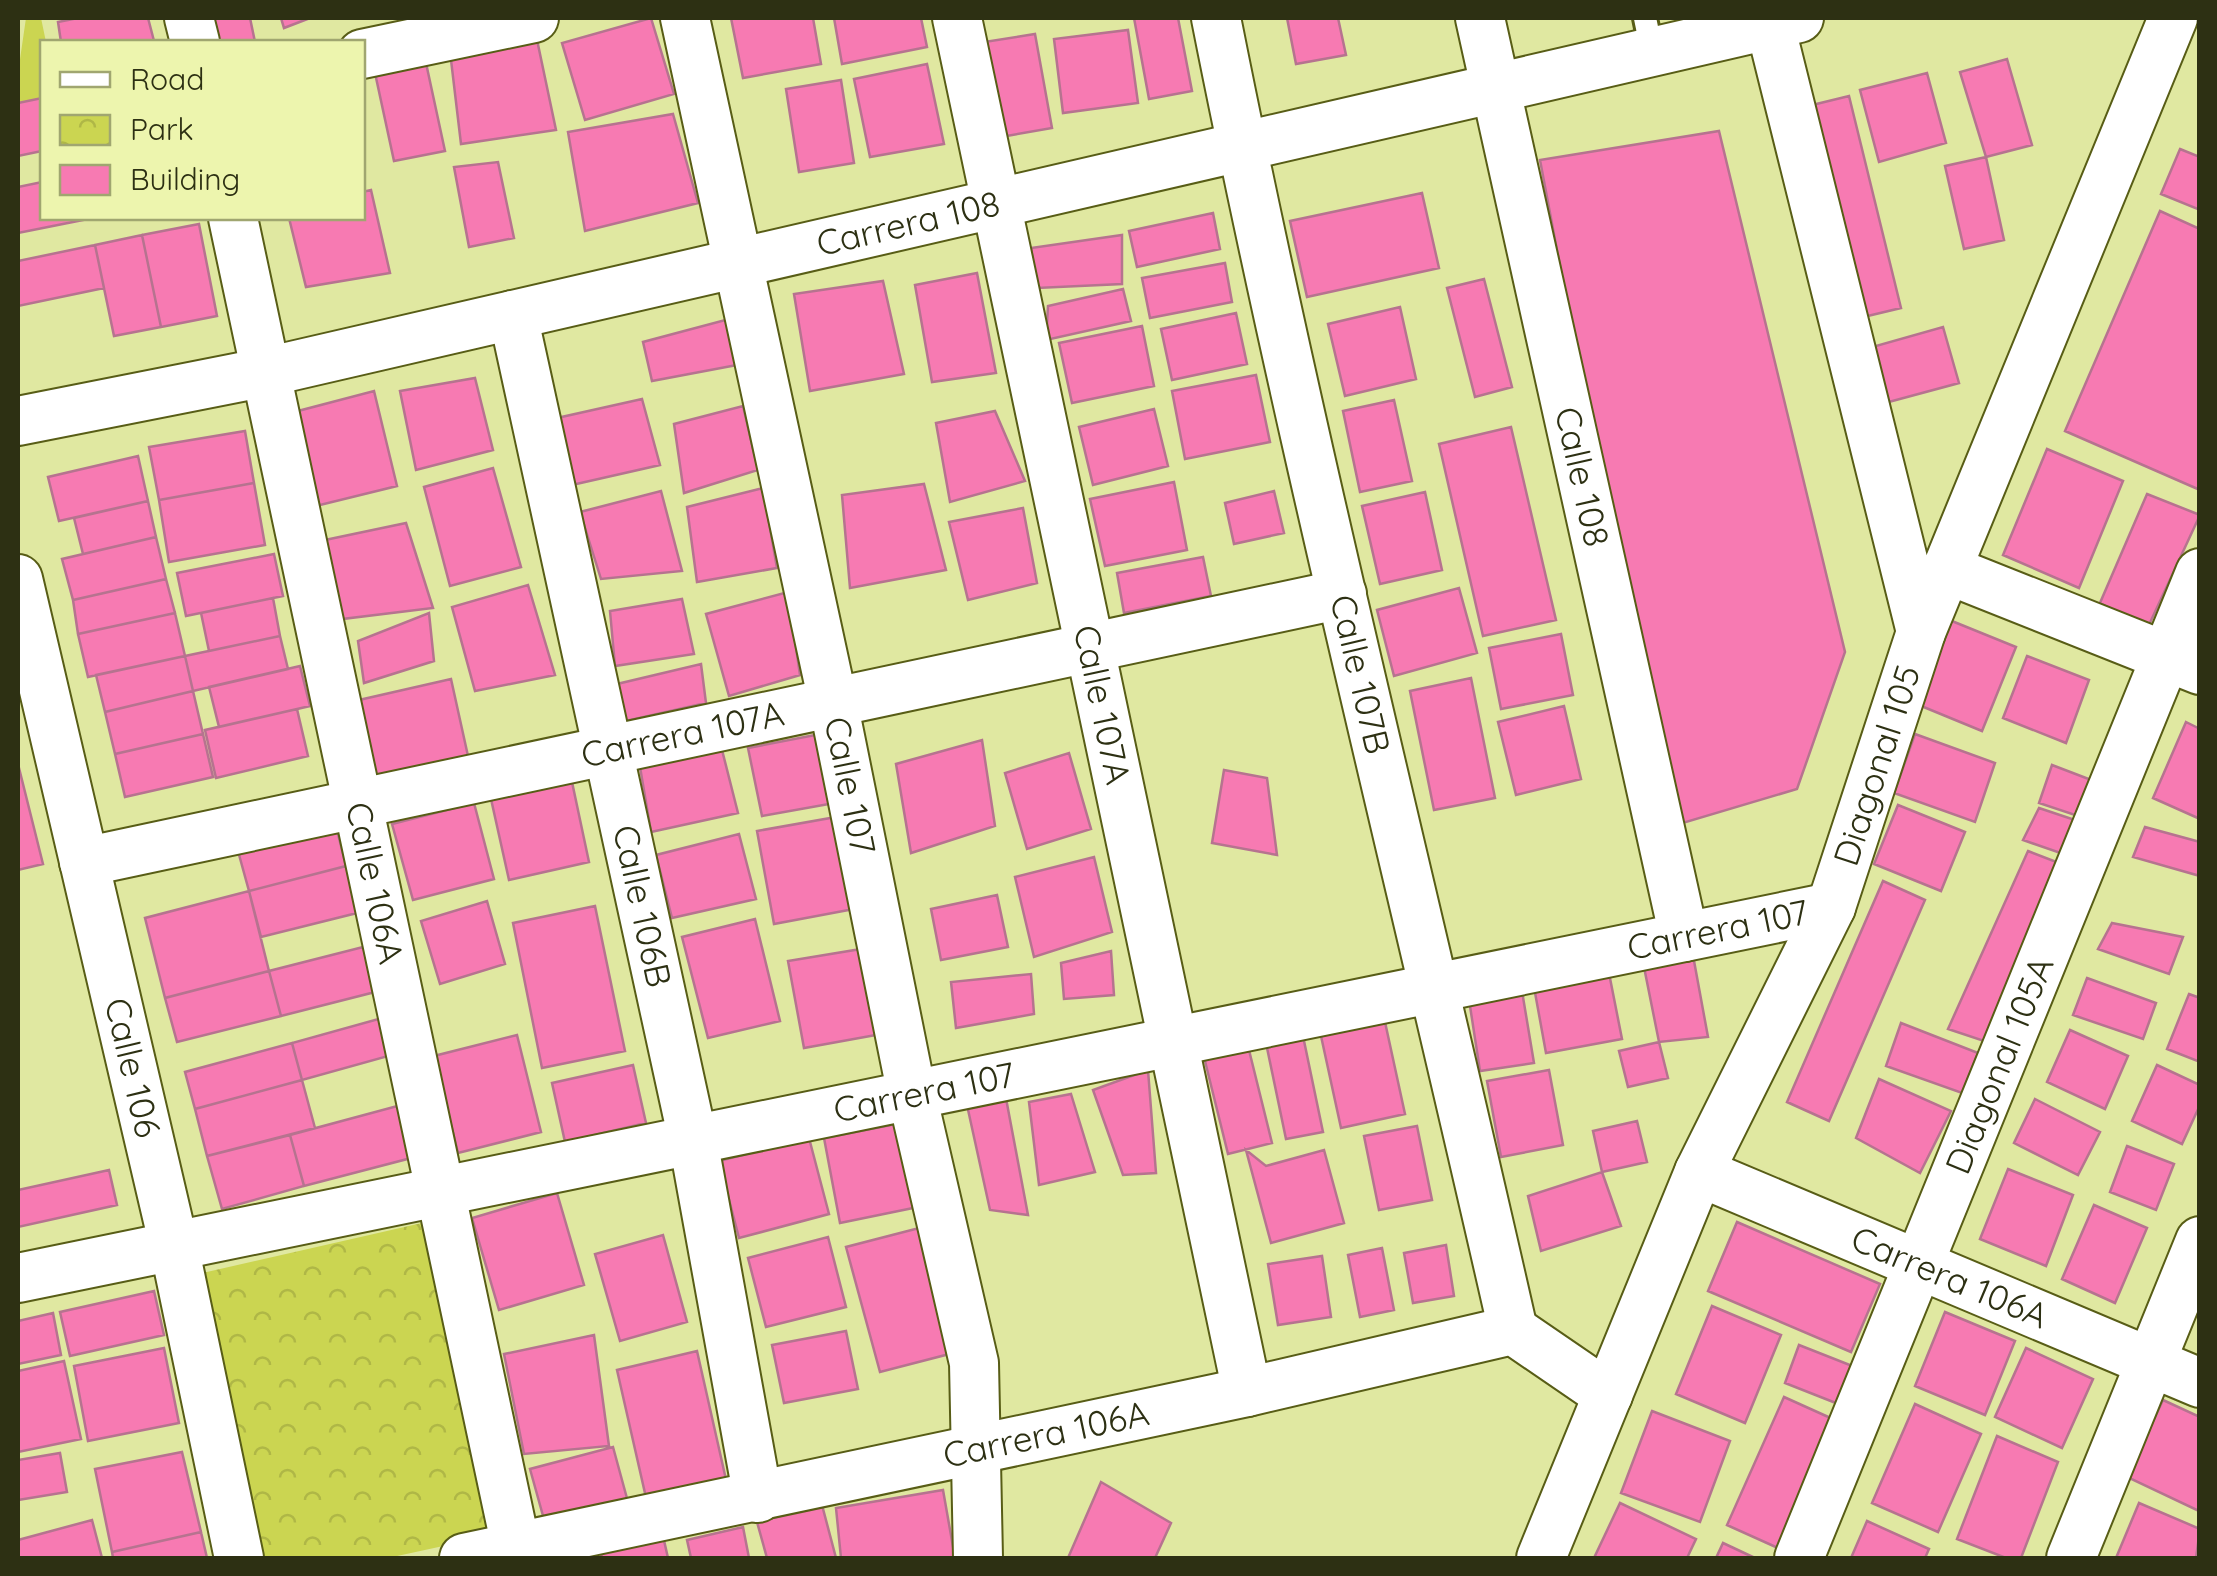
<svg xmlns="http://www.w3.org/2000/svg" width="2217" height="1576" font-family="Quicksand,sans-serif">
<defs>
<pattern id="park-crowns" width="20" height="18" patternUnits="userSpaceOnUse" patternTransform="scale(2.5)"><rect width="20" height="18" fill="#cbd551"/><path d="M2 6a3 3 0 1 1 6 0M12 15a3 3 0 1 1 6 0" fill="none" stroke="#afb746"/></pattern>
</defs>
<rect width="100%" height="100%" fill="#e0e8a1"/>
<path fill="#cbd551" d="M26,18h15l5,24h-4v56l-24,5v-30z"/>
<path fill="url(#park-crowns)" d="M422,1223l72,312 -106,23h-125l-65,-284z"/>
<path fill="#f77ab2" stroke="#b6738f" stroke-width="2.5" d="M78,18h70l6,23 -93,1 -3,-20z
M208,18h42l5,24h-41z
M281,18h29l-26,10z
M651,18l23,76 -89,26 -23,-77z
M731,18h82l8,46 -78,14z
M834,18h87l6,29 -85,17z
M1134,18h44l14,73 -43,8z
M1287,18h51l8,37 -50,9z
M1128,30l10,73 -75,10 -9,-74z
M1035,34l17,94 -57,10 -17,-95z
M536,35l20,95 -95,14 -10,-84z
M2007,59l25,86 -46,12 -26,-85z
M426,63l19,88 -51,10 -19,-88z
M927,64l17,80 -74,13 -16,-78z
M1927,73l19,70 -67,19 -19,-72z
M841,80l13,83 -55,9 -13,-83z
M1849,96l52,212 -50,12 -51,-212z
M42,98v53l-24,5v-53z
M673,114l25,89 -113,28 -17,-99z
M1719,131l126,521 -48,137 -131,39 -126,-668z
M2180,149l20,8v53l-39,-16z
M1986,157l18,83 -40,9 -19,-83z
M498,162l16,76 -45,9 -15,-80z
M42,182v36h51l-75,15v-46z
M371,190l19,83 -84,14 -17,-69h73v-26z
M1422,193l17,75 -132,29 -17,-76z
M2160,211l40,18v261l-135,-59z
M1213,213l7,36 -83,18 -8,-36z
M199,224l18,92 -56,11 -19,-92z
M142,235l19,92 -47,9 -19,-91z
M1122,235v49l-85,4 -6,-40z
M95,245l9,43 -86,18v-45z
M1225,263l7,39 -82,16 -8,-40z
M977,273l19,100 -64,9 -17,-97z
M1484,279l28,108 -37,10 -28,-109z
M883,281l21,93 -94,17 -16,-97z
M1123,289l8,32 -85,19 2,-34z
M1400,307l16,72 -71,17 -17,-72z
M1236,313l11,51 -75,16 -11,-51z
M729,319l8,46 -85,16 -9,-39z
M1142,326l12,60 -82,17 -13,-60z
M1943,327l16,56 -85,23 -16,-55z
M1256,375l14,67 -85,17 -13,-68z
M475,378l18,72 -77,20 -16,-79z
M374,391l23,95 -81,20 -18,-95z
M642,399l18,66 -88,20 -15,-67z
M1394,400l18,81 -52,11 -17,-81z
M743,406l15,64 -74,23 -10,-69z
M1154,409l14,57 -75,19 -14,-58z
M995,411l30,70 -75,21 -14,-79z
M1511,427l45,193 -73,16 -44,-192z
M245,431l9,52 -95,17 -10,-53z
M2047,449l76,32 -44,107 -76,-33z
M138,456l10,45 -89,20 -11,-44z
M493,468l28,99 -71,19 -26,-99z
M1174,482l13,68 -82,16 -15,-67z
M254,483l11,62 -96,17 -10,-62z
M924,484l22,86 -96,18 -8,-93z
M763,488l14,80 -80,14 -10,-75z
M661,491l21,80 -81,8 -21,-67z
M1274,491l10,42 -50,11 -9,-41z
M1425,492l17,78 -62,14 -18,-78z
M2147,494l53,21 -52,112 -48,-24z
M148,501l8,36 -73,17 -9,-36z
M1023,508l14,75 -69,17 -19,-78z
M406,523l27,85 -91,11 -17,-79z
M156,537l10,42 -93,21 -11,-41z
M274,554l9,42 -97,20 -9,-43z
M1203,557l8,39 -87,17 -7,-40z
M166,579l9,34 -97,21 -5,-34z
M528,585l27,90 -80,16 -23,-84z
M1459,588l18,65 -83,23 -17,-66z
M788,592l12,83 -71,21 -23,-82z
M273,598l7,38 -71,15 -8,-38z
M682,599l12,55 -79,12 -5,-55z
M175,613l10,43 -97,21 -10,-43z
M429,613l5,48 -70,22 -6,-42z
M1942,617l74,30 -34,84 -73,-30z
M1561,634l12,61 -72,14 -12,-61z
M280,636l8,33 -95,22 -8,-35z
M185,656l8,35 -88,21 -9,-37z
M2027,656l62,24 -23,63 -63,-25z
M701,664l5,39 -80,18 -9,-37z
M300,666l10,40 -91,21 -10,-40z
M1471,678l24,120 -61,12 -24,-119z
M451,679l17,77 -92,20 -17,-76z
M193,691l10,43 -88,20 -10,-42z
M1564,706l17,73 -65,16 -18,-73z
M297,709l11,47 -92,22 -11,-48z
M2186,722l14,7v90l-47,-21z
M203,734l10,43 -88,20 -10,-43z
M1915,734l80,29 -20,59 -81,-29z
M815,735l14,69 -67,12 -14,-68z
M982,740l13,86 -84,27 -15,-89z
M721,746l17,67 -87,19 -11,-65z
M1069,753l22,76 -64,20 -22,-76z
M18,764l25,100 -25,6z
M2052,765l42,16 -13,36 -42,-14z
M1224,770l43,8 10,77 -65,-12z
M572,782l17,80 -80,18 -18,-81z
M474,803l20,76 -81,21 -21,-76z
M1898,805l67,27 -24,59 -67,-27z
M2039,808l42,14 -12,34 -46,-16z
M836,817l18,92 -80,15 -17,-93z
M336,826l10,40 -97,25 -11,-40z
M2145,827l55,15v34l-67,-19z
M739,834l17,65 -84,19 -16,-63z
M2028,851l31,12 -72,179 -39,-13z
M1094,857l18,75 -78,25 -19,-80z
M346,866l11,47 -96,24 -12,-46z
M1883,881l42,19 -96,221 -42,-19z
M249,891l20,80 -104,27 -20,-80z
M997,895l11,52 -67,13 -10,-51z
M487,901l18,63 -65,20 -19,-63z
M595,906l30,145 -83,17 -29,-145z
M755,919l25,102 -72,17 -26,-101z
M2112,923l71,14 -14,37 -71,-25z
M1690,939l18,98 -49,5 -19,-95z
M363,947l12,45 -94,24 -12,-45z
M861,949l15,86 -72,13 -16,-87z
M1111,951l3,44 -50,4 -3,-36z
M1607,963l15,76 -76,14 -14,-77z
M269,971l12,45 -104,26 -12,-44z
M1031,974l3,40 -78,14 -5,-46z
M2087,978l69,25 -13,36 -70,-24z
M1521,985l13,78 -54,8 -12,-78z
M2189,994l11,4v64l-33,-13z
M382,1018l10,37 -90,25 -10,-37z
M1385,1022l20,92 -64,14 -20,-92z
M1901,1023l77,30 -16,40 -76,-27z
M2070,1030l58,26 -23,53 -58,-27z
M517,1035l24,97 -83,21 -24,-97z
M1303,1036l20,96 -37,7 -20,-96z
M1659,1042l9,36 -40,9 -9,-36z
M292,1043l10,37 -107,29 -10,-37z
M1248,1046l24,97 -44,11 -24,-97z
M633,1065l13,58 -81,19 -13,-59z
M2157,1065l43,20v20l-18,39 -50,-23z
M1148,1070l8,103 -33,2 -30,-85z
M1549,1070l14,75 -62,12 -14,-76z
M1879,1079l72,32 -31,62 -64,-35z
M302,1080l13,48 -108,28 -12,-47z
M1005,1093l23,122 -38,-5 -25,-114z
M1071,1094l24,78 -56,13 -10,-83z
M2035,1099l65,33 -22,43 -64,-32z
M401,1105l14,52 -111,29 -14,-51z
M1637,1121l10,41 -45,10 -9,-41z
M901,1123l17,84 -78,16 -16,-85z
M1417,1126l15,74 -53,10 -15,-74z
M290,1135l14,51 -82,23 -15,-53z
M809,1138l20,76 -90,24 -20,-77z
M2127,1146l47,18 -18,46 -46,-18z
M1246,1150l20,16 58,-16 20,73 -73,20z
M2008,1169l65,26 -27,71 -66,-27z
M109,1170l8,35 -99,22v-37z
M1602,1172l19,54 -80,25 -13,-55z
M557,1193l27,92 -85,25 -27,-92z
M2094,1205l53,23 -32,75 -53,-24z
M1737,1222l143,62 -29,68 -143,-61z
M923,1227l34,125 -77,20 -34,-125z
M663,1235l24,87 -67,19 -25,-87z
M828,1237l18,70 -80,20 -18,-69z
M1446,1245l8,51 -41,7 -9,-50z
M1382,1248l12,62 -34,7 -12,-62z
M1322,1256l9,61 -53,8 -10,-61z
M154,1291l10,44 -94,21 -10,-44z
M1712,1306l69,29 -36,88 -69,-29z
M1945,1312l70,29 -30,74 -70,-29z
M53,1313l8,42 -43,9v-43z
M846,1331l12,58 -74,14 -12,-58z
M594,1335l15,111 -85,8 -20,-100z
M1799,1345l61,24 -14,38 -61,-24z
M164,1348l15,75 -91,18 -14,-75z
M2026,1348l67,31 -31,69 -67,-31z
M697,1351l30,133 -80,18 -30,-132z
M64,1361l17,78 -63,13v-81z
M1784,1397l51,23 -57,128 -51,-23z
M2163,1400l37,17 -1,94 -72,-34z
M1915,1404l66,30 -43,98 -66,-29z
M1652,1411l78,30 -30,81 -79,-29z
M1997,1436l61,26 -37,96h-15l-49,-19z
M613,1447l15,55 -83,21 -15,-54z
M182,1452l19,80 -89,20 -17,-83z
M60,1453l7,39 -49,8v-40z
M1101,1482l70,41 -16,35h-87z
M943,1490l12,68h-114l-5,-50z
M1620,1503l76,36 -9,19h-93z
M2139,1503l61,26 -4,29h-80z
M822,1505l14,53h-69l-10,-36z
M92,1520l10,38h-84v-18z
M1867,1521l62,28 -4,9h-74z
M743,1527l6,31h-58l-4,-18z
M201,1532l6,26h-94l-1,-6z
M663,1536l5,22h-66l-2,-9z
M1723,1543l32,15h-39z"/>
<g fill="none" stroke-linecap="round" stroke-linejoin="round">
<g stroke="#585d16" stroke-width="28">
<path id="service" d="M1645,18l7,34"/>
</g>
<g stroke="#585d16" stroke-width="52">
<g id="minor">
<path d="M189,18l6,24"/>
<path id="s1" d="M685,18l148,684 79,393 62,268 4,195"/>
<path id="s2" d="M957,18l290,1374"/>
<path id="s3" d="M1216,18c87,439 198,874 297,1312"/>
<path id="s4" d="M1480,18l204,919"/>
<path d="M1770,25l151,607"/>
<path d="M362,54l172,-36"/>
<path id="s5" d="M233,218l283,1329"/>
<path id="s6" d="M513,315l180,825 65,358"/>
<path id="s7" d="M18,421l248,-49 1533,-354"/>
<path d="M1946,569l254,101"/>
<path id="s8" d="M18,579l156,667 65,312"/>
<path id="s9" d="M84,862l1258,-268"/>
<path id="s10" d="M1699,1172l501,211"/>
<path id="s11" d="M18,1278l1813,-371"/>
<path id="s12" d="M464,1558l783,-166 266,-62 95,65"/>
<path id="s13" d="M1541,1558l158,-386 132,-265 90,-275 252,-614"/>
<path id="s14" d="M1799,1558l401,-985"/>
<path d="M2071,1558l129,-317"/>
</g>
</g>
<use href="#service" stroke="#fff" stroke-width="22"/>
<use href="#minor" stroke="#fff" stroke-width="48"/>
</g>
<g text-anchor="middle" stroke-width="8" stroke-linejoin="round" paint-order="stroke">
<g font-size="35" fill="#2d3013" stroke="#edf5ae">
<text dy="12" stroke="none"><textPath href="#s7" startOffset="912">Carrera 108</textPath></text>
<text dy="12" stroke="none"><textPath href="#s4" startOffset="470">Calle 108</textPath></text>
<text dy="12" stroke="none"><textPath href="#s3" startOffset="672">Calle 107B</textPath></text>
<text dy="12" stroke="none"><textPath href="#s2" startOffset="702">Calle 107A</textPath></text>
<text dy="12" stroke="none"><textPath href="#s9" startOffset="612">Carrera 107A</textPath></text>
<text dy="12" stroke="none"><textPath href="#s13" startOffset="862">Diagonal 105</textPath></text>
<text dy="12" stroke="none"><textPath href="#s1" startOffset="785">Calle 107</textPath></text>
<text dy="12" stroke="none"><textPath href="#s5" startOffset="680">Calle 106A</textPath></text>
<text dy="12" stroke="none"><textPath href="#s6" startOffset="605">Calle 106B</textPath></text>
<text dy="12" stroke="none"><textPath href="#s11" startOffset="1735">Carrera 107</textPath></text>
<text dy="12" stroke="none"><textPath href="#s14" startOffset="532">Diagonal 105A</textPath></text>
<text dy="12" stroke="none"><textPath href="#s8" startOffset="502">Calle 106</textPath></text>
<text dy="12" stroke="none"><textPath href="#s11" startOffset="925">Carrera 107</textPath></text>
<text dy="12" stroke="none"><textPath href="#s10" startOffset="272">Carrera 106A</textPath></text>
<text dy="12" stroke="none"><textPath href="#s12" startOffset="595">Carrera 106A</textPath></text>
</g>
</g>
<rect width="2217" height="1576" fill="none" stroke="#2d3013" stroke-width="40"/>
<rect x="40" y="40" width="325" height="180" fill="#edf5ae" stroke="#a0a670" stroke-width="2.5"/>
<rect x="60" y="72" width="50" height="15" fill="#ffffff" stroke="#a0a670" stroke-width="2.5"/>
<text x="130" y="90" font-size="30" fill="#2d3013">Road</text>
<rect x="60" y="115" width="50" height="30" fill="url(#park-crowns)" stroke="#a0a670" stroke-width="2.5"/>
<text x="130" y="140" font-size="30" fill="#2d3013">Park</text>
<rect x="60" y="165" width="50" height="30" fill="#f77ab2" stroke="#a0a670" stroke-width="2.5"/>
<text x="130" y="190" font-size="30" fill="#2d3013">Building</text>
</svg>
